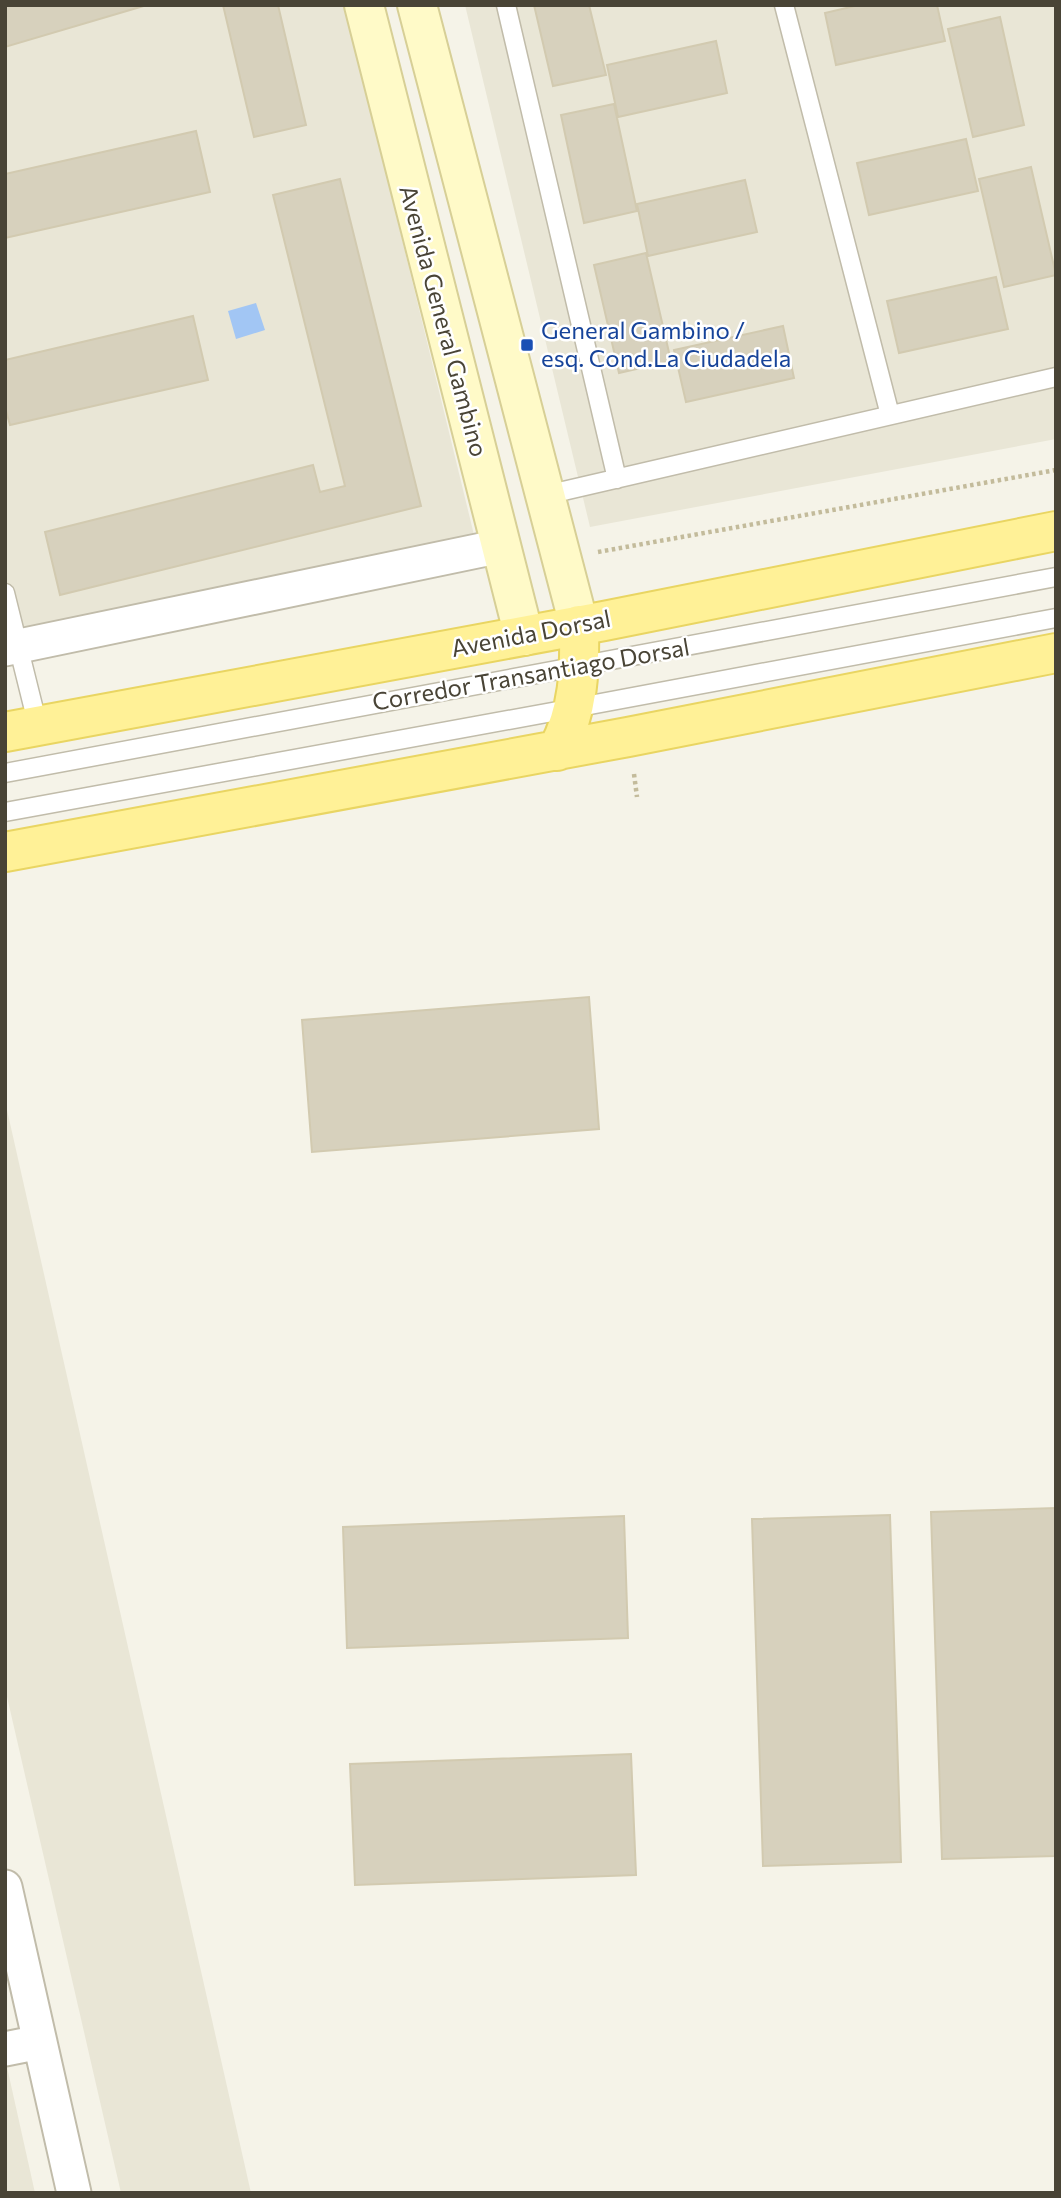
<svg xmlns="http://www.w3.org/2000/svg" width="1061" height="2198" font-family="Commissioner,sans-serif">
<rect width="100%" height="100%" fill="#f5f3e8"/>
<path fill="#e9e6d6" d="M5,5h340l130,534 -470,98z
M465,5h591v434l-466,88z
M5,1101l246,1092h-130l-116,-505z
M5,2058l30,135h-30z"/>
<path fill="#a2c6f4" d="M256,303l9,27 -29,9 -8,-28z"/>
<path fill="#d7d1bd" stroke="#d2cab0" stroke-width="2" d="M5,5h142l-142,42z
M223,5h55l28,120 -52,12z
M534,5h55l17,70 -53,11z
M859,5h78l8,36 -109,24 -11,-52z
M1000,17l24,108 -51,12 -25,-108z
M716,41l11,52 -109,24 -11,-52z
M614,104l23,107 -53,12 -23,-108z
M196,131l14,61 -205,46v-64z
M966,139l12,52 -109,24 -12,-52z
M1031,167l25,108 -52,12 -25,-108z
M340,179l81,327 -361,89 -15,-63 268,-67 7,27 25,-6 -72,-291z
M745,180l12,52 -109,24 -11,-52z
M646,253l25,108 -52,12 -25,-108z
M996,277l12,52 -109,24 -12,-52z
M193,316l15,64 -198,45 -5,-18v-47z
M783,326l11,52 -108,24 -12,-52z
M589,997l10,132 -287,23 -10,-132z
M1056,1508v348l-114,3 -11,-347z
M890,1515l11,347 -138,4 -11,-347z
M624,1516l4,122 -281,10 -4,-121z
M631,1754l5,121 -281,10 -5,-121z"/>
<g fill="none" stroke-linecap="round" stroke-linejoin="round">
<g stroke="#c1bcaa" stroke-width="21">
<path id="lane" d="M506,5l111,474
M784,5l106,410
M546,495l510,-118
M5,593l33,133
M5,773l1051,-196
M5,812l569,-104 482,-90"/>
</g>
<g stroke="#c1bcaa" stroke-width="37">
<path id="street" d="M5,649l496,-103
M5,1887l69,306
M5,2049l35,-7"/>
</g>
<g stroke="#d7cf96" stroke-width="42">
<path id="secondary" d="M364,5l160,631
M417,5l162,620"/>
</g>
<g stroke="#e9d562" stroke-width="42">
<path id="primary" d="M5,732l599,-111 452,-90
M557,751c22,-41 23,-81 22,-126
M5,852l623,-115 428,-84"/>
</g>
<path stroke="#c3bb9b" stroke-width="4.5" stroke-dasharray="3.5 3.5" stroke-linecap="butt" d="M598,552l458,-82
M634,774l3,23"/>
<use href="#lane" stroke="#fff" stroke-width="18"/>
<use href="#street" stroke="#fff" stroke-width="33"/>
<use href="#secondary" stroke="#fffac8" stroke-width="38"/>
<use href="#primary" stroke="#fff197" stroke-width="38"/>
</g>
<rect fill="#1a4fb4" stroke="#fff" stroke-width="2.5" x="520" y="338" width="14" height="14" rx="3.5"/>
<g text-anchor="middle" stroke-width="5" stroke-linejoin="round" paint-order="stroke">
<g font-size="24" fill="#494436" stroke="#fff">
<text transform="translate(443 321) rotate(75)" y="8">Avenida General Gambino</text>
<text transform="translate(531 634) rotate(-11)" y="8">Avenida Dorsal</text>
<text transform="translate(531 675) rotate(-10)" y="8">Corredor Transantiago Dorsal</text>
</g>
<g font-size="24" fill="#164399" stroke="#fff" text-anchor="start">
<text x="541" y="339">General Gambino /<tspan x="541" dy="28">esq. Cond.La Ciudadela</tspan></text>
</g>
</g>
<rect width="1061" height="2198" fill="none" stroke="#494436" stroke-width="14"/>
</svg>
